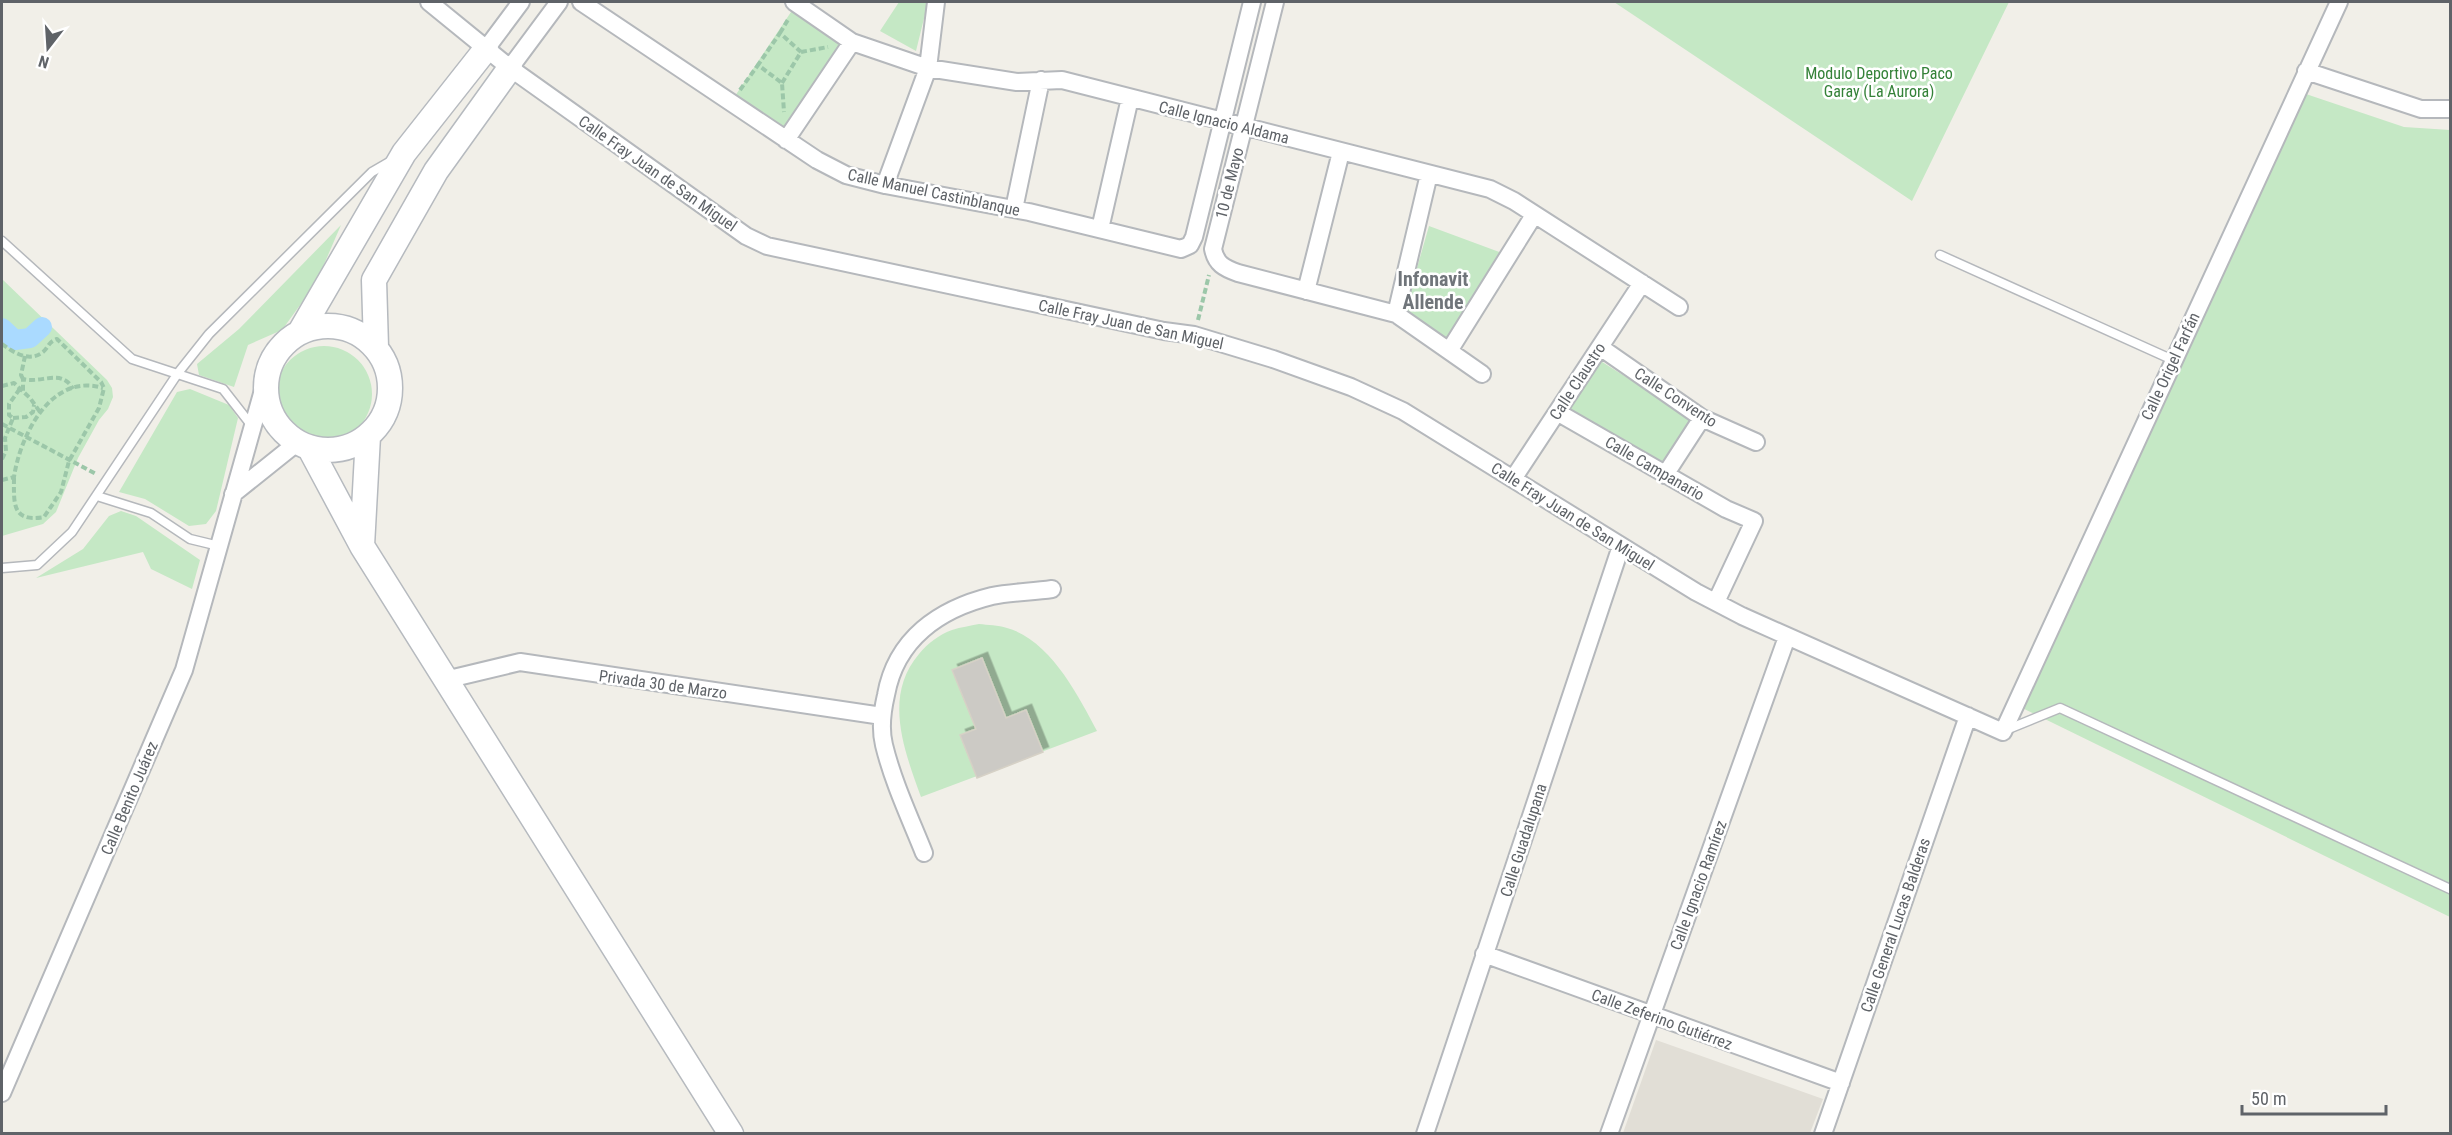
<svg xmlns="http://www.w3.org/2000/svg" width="2452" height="1135" font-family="'Roboto Condensed',sans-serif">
<defs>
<filter id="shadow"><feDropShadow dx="5.5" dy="-5.5" stdDeviation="0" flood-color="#0004"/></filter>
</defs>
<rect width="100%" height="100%" fill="#f1efe8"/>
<path fill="#e1ded6" d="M1656,1040l167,59 -13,34h-187z"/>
<path fill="#c5e8c5" d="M899,2h29l-12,49 -36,-20z
M1614,2h395l-97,199z
M797,3l55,39 -66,98 -55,-38z
M2297,91l107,36 46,3v787l-436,-213z
M341,225l-25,58 -34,47 -34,15 -14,42 -35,-12 -2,-11 42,-35z
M1429,226l73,27 -57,95 -41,-35z
M2,279l105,101 5,8 1,9 -5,12 -9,11 -21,38 -22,54 -13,12 -41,12z
M276 394a48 48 0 1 1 96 0a48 48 0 1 1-96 0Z
M1599,360l100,63 -38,50 -96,-63z
M190,389l39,16 9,13 -22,93 -10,13 -17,2 -44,-27 -26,-7 58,-100z
M121,511l15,5 64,44 -8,29 -41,-20 -8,-17 -107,26 47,-29 26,-33z
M979,624c9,1 19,1 28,4 43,12 71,67 90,103l-176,66c-17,-47 -38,-101 -2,-143 8,-10 21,-20 33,-24 9,-3 18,-4 27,-6z"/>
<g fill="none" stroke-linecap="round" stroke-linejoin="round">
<path stroke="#aadaff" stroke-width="20" d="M2,328l13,12 15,-2 12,-11"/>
</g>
<path fill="#cccac5" stroke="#d6d1c6" stroke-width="1.5" filter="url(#shadow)" d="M982,658l24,60 20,-8 17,42 -66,26 -17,-43 16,-6 -24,-59z"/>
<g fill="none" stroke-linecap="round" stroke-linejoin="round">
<g stroke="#b5b8bc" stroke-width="11">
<path id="lane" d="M2,241l130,118 91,30 29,37
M1940,255l233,105
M97,496l54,17 39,26 29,7
M2,568l35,-3 35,-33 106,-159 31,-39 163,-162 19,-11
M2006,730l54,-22 390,181"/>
</g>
<g stroke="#b5b8bc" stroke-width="20">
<path id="street" d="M429,2l81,66 236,168 21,10 397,85 30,4 79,24 78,28 52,24 293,181 46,24 261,116 336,-730
M581,2l236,158 29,15 39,10 144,27 152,37 9,-4 4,-8 58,-235
M794,2l58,40 76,26 89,14 45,-2 428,109 24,12 165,106
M1275,2l-62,247c3,15 11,19 25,24l158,41 86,60
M486,49l35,-47
M510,68l49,-66
M2306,71l115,38h29
M786,140l66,-98
M885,185l43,-117 8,-66
M1014,209l27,-129
M1100,229l30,-131
M1306,291l35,-139
M1396,314l33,-140
M1600,347l102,71 54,24
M1449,351l85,-136
M1557,412l169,97 28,12 -38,81
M1665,475l37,-57
M1513,479l129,-196
M233,494l65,-52
M445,680l75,-18 362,54
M924,853c-14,-35 -31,-71 -40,-108 -4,-16 -2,-33 2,-50 10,-56 53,-86 106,-99 19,-4 40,-4 60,-7
M1484,954l357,129
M2,1093l182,-423 83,-294
M1425,1134l196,-588
M1609,1134l178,-497
M1823,1134l145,-418"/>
</g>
<g stroke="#b6babf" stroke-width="27">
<path id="secondary" d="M266 388a62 62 0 1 1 124 0a62 62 0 1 1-124 0Z
M300,332l104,-179 82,-104
M376,347l-2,-67 62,-109 74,-103
M309,447l53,99 369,588
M362,546l6,-110"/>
</g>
<path stroke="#9cc7a9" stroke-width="4" stroke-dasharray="6 3" stroke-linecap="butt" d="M780,33l9,-15
M801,52l27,-5
M782,83l19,-31 -21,-19 -22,32 24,18 2,29
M740,90l18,-25
M1198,320l11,-45
M2,344c11,8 27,19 41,8 6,-5 5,-10 14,-13l44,43 3,6 -5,20 -30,53 -8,31 -17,25c-33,6 -30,-15 -30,-40
M23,379l-2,-4 4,-19
M2,386l12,-3 16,15 10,14
M13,418l13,-1 7,-5 1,-7
M2,424l94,50
M2,459l4,-8 -1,-13 8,-20 -4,-3v-11l10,-14 4,1v-12c18,5 39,-11 50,10
M2,480l12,-3c6,-41 37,-105 89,-89"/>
<use href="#lane" stroke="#fff" stroke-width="8"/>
<use href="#street" stroke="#fff" stroke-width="16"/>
<use href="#secondary" stroke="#fff" stroke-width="24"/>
</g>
<g text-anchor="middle" stroke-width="5" stroke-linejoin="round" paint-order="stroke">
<g font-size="16" fill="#348238" stroke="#fff">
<text x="1879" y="79">Modulo Deportivo Paco<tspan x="1879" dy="18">Garay (La Aurora)</tspan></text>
</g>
<g font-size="16" fill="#5f6368" stroke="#fff">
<text transform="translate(1224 122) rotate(14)" y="6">Calle Ignacio Aldama</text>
<text transform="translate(658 173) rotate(35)" y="6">Calle Fray Juan de San Miguel</text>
<text transform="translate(1229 183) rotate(-76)" y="6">10 de Mayo</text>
<text transform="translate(934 192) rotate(12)" y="6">Calle Manuel Castinblanque</text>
<text transform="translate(1131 324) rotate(12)" y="6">Calle Fray Juan de San Miguel</text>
<text transform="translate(2170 366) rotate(-65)" y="6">Calle Origel Farfán</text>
<text transform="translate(1577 381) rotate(-57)" y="6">Calle Claustro</text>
<text transform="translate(1676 397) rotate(33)" y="6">Calle Convento</text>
<text transform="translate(1655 468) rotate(30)" y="6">Calle Campanario</text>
<text transform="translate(1573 516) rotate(32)" y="6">Calle Fray Juan de San Miguel</text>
<text transform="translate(663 684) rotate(8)" y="6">Privada 30 de Marzo</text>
<text transform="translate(129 798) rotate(-67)" y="6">Calle Benito Juárez</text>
<text transform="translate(1523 840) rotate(-72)" y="6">Calle Guadalupana</text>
<text transform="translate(1698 885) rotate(-70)" y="6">Calle Ignacio Ramírez</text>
<text transform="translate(1895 925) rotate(-71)" y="6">Calle General Lucas Balderas</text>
<text transform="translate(1662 1019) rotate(20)" y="6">Calle Zeferino Gutiérrez</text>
</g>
<g font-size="20" font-weight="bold" fill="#70757a" stroke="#fff">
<text x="1433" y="286">Infonavit<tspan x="1433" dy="23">Allende</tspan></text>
</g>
</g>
<rect width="2452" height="1135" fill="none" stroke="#5f6368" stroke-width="6"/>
<g transform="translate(48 48) rotate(197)" stroke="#ffffff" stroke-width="4.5" paint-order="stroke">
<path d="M0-4.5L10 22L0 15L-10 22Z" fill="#5f6368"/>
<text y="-9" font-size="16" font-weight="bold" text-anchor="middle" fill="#5f6368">N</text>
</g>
<path d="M2242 1105v9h144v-9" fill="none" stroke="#5f6368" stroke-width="3"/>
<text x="2251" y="1105" font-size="18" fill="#5f6368" stroke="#ffffff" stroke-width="4.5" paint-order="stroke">50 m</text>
</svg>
